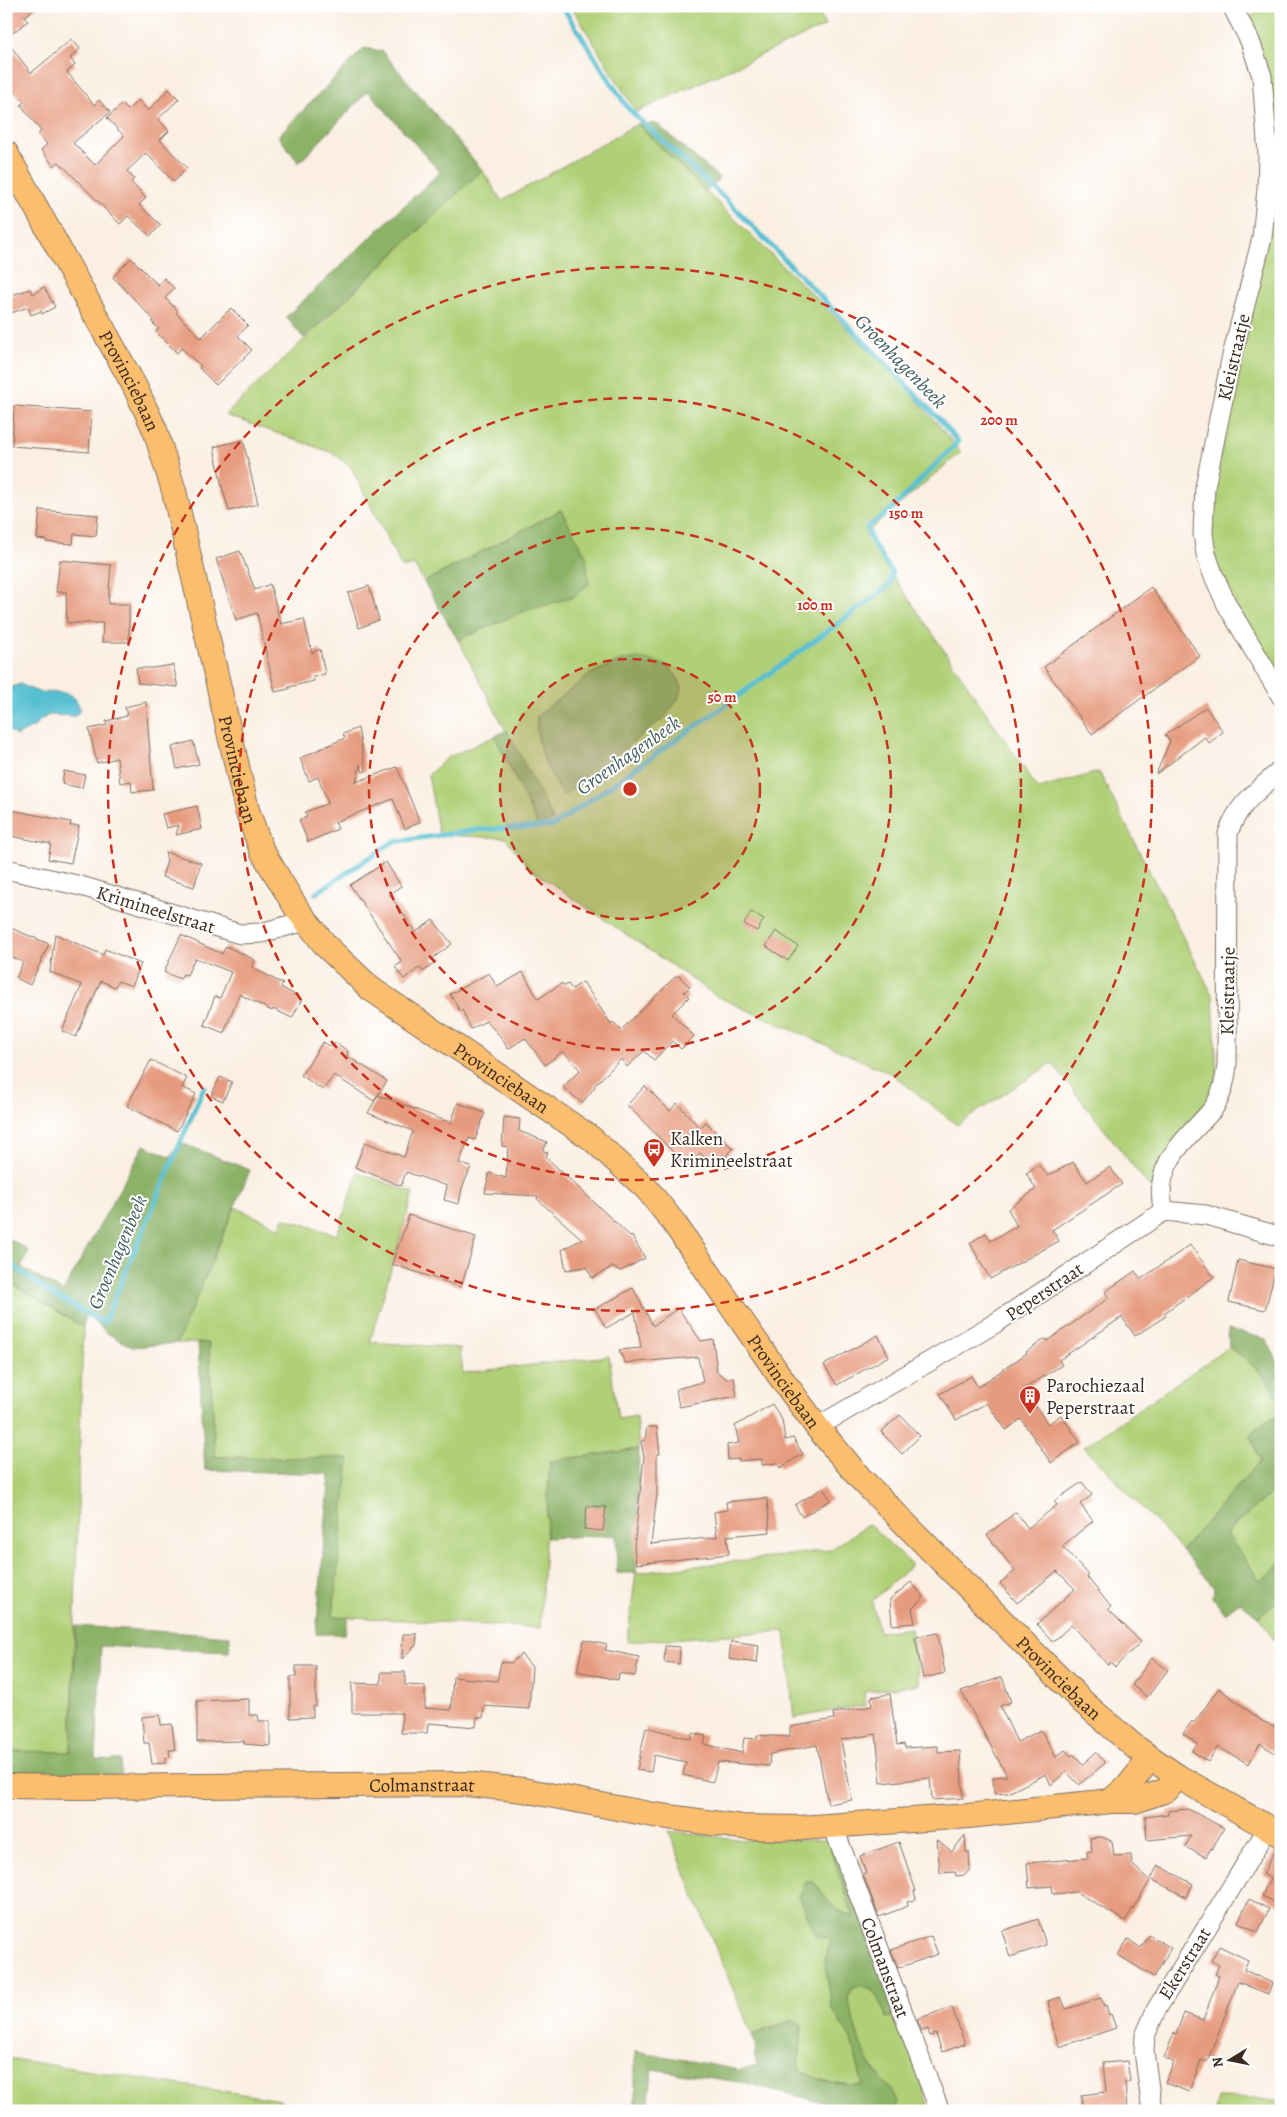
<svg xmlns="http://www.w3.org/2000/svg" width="1287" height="2117" font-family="Alegreya,serif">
<rect width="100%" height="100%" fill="#fff"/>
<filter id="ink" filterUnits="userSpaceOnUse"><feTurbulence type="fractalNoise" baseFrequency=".02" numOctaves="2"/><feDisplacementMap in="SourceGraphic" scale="10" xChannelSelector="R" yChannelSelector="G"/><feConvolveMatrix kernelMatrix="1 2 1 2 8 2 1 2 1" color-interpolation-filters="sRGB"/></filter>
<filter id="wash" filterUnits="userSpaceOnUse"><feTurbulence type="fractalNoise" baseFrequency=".0096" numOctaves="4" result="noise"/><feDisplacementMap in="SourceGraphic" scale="20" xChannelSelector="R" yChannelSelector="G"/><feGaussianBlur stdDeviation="1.12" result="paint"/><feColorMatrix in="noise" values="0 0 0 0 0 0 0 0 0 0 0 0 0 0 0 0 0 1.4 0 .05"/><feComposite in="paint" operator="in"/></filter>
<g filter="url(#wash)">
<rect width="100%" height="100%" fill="#faefe2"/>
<path fill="#b0d077" stroke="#767d4a" d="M571,6h245l9,20 -189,86z
M1265,6h16v677l-56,-94 -11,-29 -4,-28 3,-45 61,-283 -26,-185z
M637,124l264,257 60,71 -96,82 173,255 61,-17 114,224 4,79 -9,30 -51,70 -5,15 -100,-127 -95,62 -65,-51 -174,-77 -189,-129 -23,-30 -67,-3 -11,-60 19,-17 48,-22 43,90 15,-6 -95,-180 64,-28 51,-15 13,-41 -25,-46 -137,72 -10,-17 -12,3 -51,-101 -18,-14 -108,-38 257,-245 20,31z
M358,1172l55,21 -43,149 90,6 3,25 146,-17 9,63 18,-3 3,33 -89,12 -10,167 -207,-12 15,-158 -133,-1 -6,-114h-32l58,-136 45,21 4,-10 53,17z
M6,1280l77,47 -12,425 -65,-1z
M1229,1347c21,15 52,36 52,66l-24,15 -6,7 9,26 -78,89 -98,-103z
M1281,1485v78l-21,19 -34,-49z
M869,1524l43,41 -40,36 7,31 32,-4 9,56 -56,8 2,13 -72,13 -9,-87 -158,11 9,-69 194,-23z
M1281,1598v37l-7,5 -15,-23z
M669,1831l76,9h94l2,6 -10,3 23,68 -19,-8 -21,-27 17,57 -6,22 7,48 19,30 12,46c-20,0 -48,-3 -64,-16l3,-44 -21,-1 -29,11 -60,-144z
M860,1985c17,5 22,16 26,33l12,-3 32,96h-32c2,-18 -13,-27 -22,-39 -16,-20 -23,-51 -28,-75l5,-10z
M6,2058l275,42v11h-275z
M1217,2098l50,1 14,2v10h-67z"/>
<path fill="#8cb268" stroke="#646e43" d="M364,48l18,3 100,119 -178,168 -18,-21 154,-145 -72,-81 -69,72 -21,-27z
M637,124h20l62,54 -13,14z
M561,510l25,46 3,28 -16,13 -51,15 -64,28 -34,-58z
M638,658c25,6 33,4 44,29l-4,12 -13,18 -102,79c-14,-25 -29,-50 -26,-80l53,-42 30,-13z
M507,730l46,90 -15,6 -43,-90z
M179,1142l71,28 -73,173 -45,4 -25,-14 -21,-20 -3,14 -77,-47v-43l23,14 -8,16 42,25 81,-147 27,12z
M1228,1329l38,10 12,23 3,2v42c-14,-30 -26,-40 -52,-59z
M198,1343h11l6,114 134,1 -16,158 15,1 -3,17h-29l14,-160 -125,-4z
M1281,1413v72l-55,48 34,48 21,-18v35l-22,19 -19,-15 -15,11 -12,-16 1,-9 -32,-38 78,-89 -9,-26 5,-7z
M639,1449l-3,124h-19l-1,-38 -70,3 4,-77z
M76,1626l154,10 -1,16 -128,-6 -5,113 24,1 1,15 -115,-3v-21l65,1z
M841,1846l57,169 -12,3c-4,-17 -13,-37 -33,-31l-5,10c5,24 12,55 28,75 9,12 24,21 22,39h-40l-112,-28 -94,-14 -4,42h-13v-60l105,19 16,-5 -1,-23 -3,-7 41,-15 9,5 -3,44c16,13 44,16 64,16l-12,-46 -19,-30 -7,-48 6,-22 -15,-4 -17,-39 7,-14h8l21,27 19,8 -24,-69z"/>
<path fill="#56c0d2" stroke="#487578" d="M20,684c7,3 15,8 22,8 18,2 33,-4 38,18l-5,6 -26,-1 -9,5 -5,6 -19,10 -10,-8v-37l2,-2z"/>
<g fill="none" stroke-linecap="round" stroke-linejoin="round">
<path stroke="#56c0d2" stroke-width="5" d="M562,6l65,101 11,11
M316,893l77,-51 83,-12 77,-4 170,-119 154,-112 13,-11 2,-11 -21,-33 -4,-13 25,-18 66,-67 -18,-22 -210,-217 -89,-82
M6,1261l44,32 54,30 100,-236"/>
</g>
<g id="blocks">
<path fill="#e69b7f" d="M11,6h27l-14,11 4,4 -22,17v-28z
M72,39l8,10 -10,9 5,7 -8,7 27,33 5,-5 11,12 -37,31 22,22 29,-29 -17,-18 15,-14 6,6 10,-10 10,11 21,-22 10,10 -21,20 11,12 -9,9 27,28 -13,14 -28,-29 -19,18 7,8 -3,3 15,16 -7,7 22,20 -11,11 -22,-20 -8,8 -61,-62 -5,4 -13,-16 6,-6 -9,-10 3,-3 -20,-26 3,-3 -18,-21v-41l25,33z
M131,258l27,27 6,-7 10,10 -9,10 13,13 -2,2 25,25 30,-30 17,17 -10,11 14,14 -36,35 -17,-17 2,-2 -20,-18 -4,5 -21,-21 3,-3 -7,-7 2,-2 -41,-43z
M44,287l11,20 -13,7 -1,-3 -10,4 -3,-8 -22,8v-18l24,-8 3,5z
M14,406l78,6 -3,40 -77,-6z
M243,440l15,64 -29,7 -7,-24 -8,-40z
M40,510l58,5 -2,21 -22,-2 -1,10 -27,-2 1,-2 -10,-1z
M240,551l15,39 15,-6 11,40 23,-5 8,34 8,-4 5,25 -12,3 1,4 -25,6v2l-14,3 -18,-79 -21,7 -20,-61z
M60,560l51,5 -3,39h21v38h-27l1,-19h-36l-1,-31h-10z
M369,586l10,34 -20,8 -11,-35z
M1151,587l49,69 -108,78 -48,-67z
M173,665l5,22 -40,-4 -2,-15h16z
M146,702l7,88 -21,2 -1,-11 -11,2 -3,-25 -20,5 -8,-34 18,-4 -1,-4 21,-5 -2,-9z
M1206,707l17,25 -14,11 -4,-6 -49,37 14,-33 -5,-6z
M358,728l8,43 -3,1 -3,-7 -4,17 41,-15 23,55 -15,7 -12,-30 -58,23 3,7 -30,13 -9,-22 8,-3 -2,-5 23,-9 -10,-26 -9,4 -9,-23 45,-20 -2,-4z
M193,741l6,23 -22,5 -5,-22z
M64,771l21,4 -3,13 -20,-4z
M197,806l5,23 -26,6 3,-10 -13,3 -4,-14z
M6,809l65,13 -1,4h9l-8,37 -23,-4 3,-15 -45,-9z
M165,852l36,11 -7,24 -32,-10 5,-16z
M386,862l15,24 -12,8 27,38 17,-12 19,24 -19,14 3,4 -13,10 -3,-5 -16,12 -9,-12 7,-5 -52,-77z
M751,912l13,7 -7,12 -13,-7z
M6,926l43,18 -19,41 -14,-7 7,-16 -17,-7z
M776,931l22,15 -10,15 -22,-15z
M55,934l48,21 2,-6 36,15 -9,22 -14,-5 -3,6 -14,-6 -25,56 -14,-6 20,-46 -32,-13z
M181,935l41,19 4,-8 29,14 -3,7 31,17 -2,3 21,12 -10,19 -19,-9 -1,2 -33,-17 -15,39 -20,-8 11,-29 5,2 11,-26 -36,-14 -8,17 -4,-1 -3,5 -16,-7z
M523,972l15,27 24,-16 2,3 4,-2 4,5 11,-7 28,42 2,-2 8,8 55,-54h3l11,11 -6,5 5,5 -17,17 22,22 -13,13 -9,-8 -18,19 -10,-9 -17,16 -6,-8 -27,27 1,1 -13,16 -19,-16 17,-17 -17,-19 -18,14 -20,-27 -17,11 -7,-12 -15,-16 -15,8 -9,-19 -2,1 -10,-17 39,-21 8,14z
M323,1042l9,5 3,-5 13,9 -1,5 40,25 -13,20 -40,-26 -11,15 -22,-15z
M151,1060l36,18 -5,9 14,7 -19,37 -50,-25z
M220,1077l12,5 -9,19 -12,-5z
M645,1086l25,25 7,-8 23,25 6,-6 27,27 -18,18 -15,-14 -13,13 -60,-61z
M378,1095l73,28 7,-20 27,10 -10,27 -6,-2 -10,25 12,4 -9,21 -3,16 -15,-4 3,-14 -41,-14 -5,14 -46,-19 10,-25 39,15 9,-26 -45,-18z
M504,1117l16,2 -1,12 28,11 -4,9 5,2 -2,4 85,80 1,-1 13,22 -24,13 -9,-4 -20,11 -5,-11 -21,3 -4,-20 20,-11 -45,-40 1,-3 -53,-3 4,-20 17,5 2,-31 -6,-1z
M1073,1162l14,20 23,-15 12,17 -70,46 7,11 -69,38 -20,-36 16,-10 5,8 26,-15 -9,-17 28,-20 -10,-16 13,-8 9,11z
M409,1215l67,22 -15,50 -69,-23z
M1190,1245l24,32 -50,36 2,3 -31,20 -13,-19 -63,43 3,5 -38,24 24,35 13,-9 19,27 -29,21 -30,-44 -15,11 -19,-27 -31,17 -16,-26 31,-18 7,11 49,-34 -1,-1 19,-13 2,2 62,-43 -4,-6 30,-21 6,8z
M1238,1260l38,9 -11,41 -36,-8z
M633,1288l20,38 25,-18 23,33 12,-2 4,33 10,7 7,-1 3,18 -58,11 -3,-18 27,-7 -5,-25 -73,6 -6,-13 22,-2 -6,-36 -29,16 -11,-19z
M878,1335l11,21 -52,29 -13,-20z
M772,1404l10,16 3,20 8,-2 10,16 -23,14 -3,-5 -15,2v-6l-23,2v-2l-11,1 -1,-15 12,-2 -4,-17z
M900,1415l20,21 -18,18 -21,-22z
M647,1427h10l3,27h-3v40l-6,50 66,-7 -3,-25 13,-2 -1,-8 41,-4 3,34 -43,4 2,18 -93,10 -2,-17 10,-90 -3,-16 4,-1z
M1082,1482l10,13 -12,9 13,17 -31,25 27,29 -2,2 24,30 -3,2 33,33 -26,25 -5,-5 -2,3 -37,-40 -18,17 -16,-18 38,-35 -18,-18 -40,32 -17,-20 15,-12 -28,-36 29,-23 12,16 29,-23 -3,-4z
M823,1488l8,12 -29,17 -7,-12z
M587,1506l19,1 -3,24 -19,-2z
M911,1582l13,15 -12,12 3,14 -23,2 -2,-26z
M938,1633l7,40 -22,5 -8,-41z
M403,1634h14l-1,11 -14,14z
M584,1640l23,5 -2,5 34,7 -4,19 -16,-3 -1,7 -41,-9z
M731,1641l28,4 -2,18 -28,-4z
M665,1646l15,1 -1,17 -15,-2z
M521,1654l11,13 -3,42 -45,-3 -1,12 -6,-1 -1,10 -48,-4 -1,10h-26l1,-20h-50v-30l29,1v-12h24v13l20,1v22l26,2 2,-33 44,4 4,-19 10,1z
M1152,1658l16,12 -21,27 -15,-12z
M296,1666h20v40h-3v11l-23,1v-41h6z
M1002,1677l9,25 -11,4 17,36 24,-12 15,27 9,-7 6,6 2,-2 10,10 13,-12 9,11 -26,22 -13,-14 -15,14 -5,-11 -38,19 -14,1 -1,-17 14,-1 -46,-85z
M1219,1688l43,33 19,8v27l-21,-12 -11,20 -31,-17 -10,15 -16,-11 6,-7 -15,-10 9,-13 2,2z
M890,1694l7,51 7,-1 1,4 33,-2v6l22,-1 3,47 -31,2 -2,-22 -49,5 -5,-49 -35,6 11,60 -24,4 -11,-59 -47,9 -1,12 -51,-4 -5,20 -30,-7 3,-13 -32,-7 -3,17 -14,-2 9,-43 45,12 1,-6 14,3 -2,8 38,9 2,-15 13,1v-4l33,2v-10l44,-8 -1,-6 39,-7 -1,-9z
M249,1699v16h9l1,6h11v25l-26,-2v-3l-47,1v-41z
M160,1715l1,10 11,-1 3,26h-6l1,7 -5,1v5l-13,1 -3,-21h-5l-2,-26z
M1188,1809l36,19 -12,21 -1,-1 -5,9 -21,-10 6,-11 -44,4 -2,-23 23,-3v-3z
M965,1835l1,17h3l1,17 -5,6 -9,1 -1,-4 -15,1 -3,-34 15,13z
M1102,1837l10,4 2,15 17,-1 1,9 18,17 -25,40 -49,-29 -23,2 -1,-8 -23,2 -2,-25 61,-5 -1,-6 5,-1 -2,-13z
M899,1842l17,49h-2l2,8 -9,3 1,4 -29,11 -16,-43 3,-1 -6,-17z
M1276,1848l5,1v56l-19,-9 8,-18 -7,-4z
M1158,1865l35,19 -7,13 -35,-18z
M1249,1899l20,10 -11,23 -20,-10z
M1038,1919l8,26 -36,12 -8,-26z
M1149,1935l22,13 -17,29 -36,-22 10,-16 13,9z
M931,1936l7,18 -40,14 -7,-18z
M1219,1946l29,14 -4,10 28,13 -4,11 -30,-12 -31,80 -6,-2 -12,32 -24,-9 9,-21 -10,-4 10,-25 2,1 8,-21 19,7 16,-44 -4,-2 4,-9 -8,-4z
M1061,1997l5,12 35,-11 3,8 2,-1 3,10 2,-1 5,14 -57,19 -7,-24h1l-5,-22z
M952,2007l13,37 -23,8 -6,-18 -6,2 -2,-7 -6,2 -5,-12z
M1127,2061l3,20 -5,1 2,29h-17l-1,-2 -26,2 -2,-16 25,-3 -3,-29z"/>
</g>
</g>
<g filter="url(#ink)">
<use href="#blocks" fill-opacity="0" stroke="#7e6f63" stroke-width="1"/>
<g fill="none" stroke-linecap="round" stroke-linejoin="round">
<g stroke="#7e6f63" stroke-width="21">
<g id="minor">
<path d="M1232,6l18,35 12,35 6,78 -1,35 -5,49 -31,122 -26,127 -2,47 3,20 7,20 14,31 54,91"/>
<path d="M6,869l75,17 159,48 21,-1 44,-12"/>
<path d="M1164,1211c-13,-46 21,-70 49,-102 9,-14 12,-27 14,-44l1,-231c9,-30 31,-44 53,-64"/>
<path d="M817,1427l177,-103 170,-113 42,4 75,22"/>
<path id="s1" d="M833,1826l106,283"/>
<path d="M1152,2111l-8,-60 1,-15 11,-26 112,-182"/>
</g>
</g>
<g stroke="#7e6f63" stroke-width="26">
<g id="major">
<path id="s2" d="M6,153l129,234 20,43 19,61 73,319 15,41 35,58 29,37 45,43 220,149 56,51 27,34 105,152 38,52 43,51 77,78 147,147 51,44 42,29 104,59"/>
<path id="s3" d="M6,1786l71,1 389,-3 57,6 131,25 88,12 58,1 168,-12 143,-15h24l32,-11 10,-14"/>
<path d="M1111,1801l18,-16 21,-26"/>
</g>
</g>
<use href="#minor" stroke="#fff" stroke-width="19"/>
<use href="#major" stroke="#fbbe6e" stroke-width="24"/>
</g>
</g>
<circle cx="630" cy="789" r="130" fill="#c8321e" fill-opacity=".12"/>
<g fill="none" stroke="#c8321e" stroke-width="2.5" stroke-dasharray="9 6">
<circle cx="630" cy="789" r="130"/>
<circle cx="630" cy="789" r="261"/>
<circle cx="630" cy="789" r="391"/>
<circle cx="630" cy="789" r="522"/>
</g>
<defs>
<g id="bus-pin" transform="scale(1.125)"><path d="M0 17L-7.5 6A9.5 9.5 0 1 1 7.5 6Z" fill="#c8321e" stroke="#fff"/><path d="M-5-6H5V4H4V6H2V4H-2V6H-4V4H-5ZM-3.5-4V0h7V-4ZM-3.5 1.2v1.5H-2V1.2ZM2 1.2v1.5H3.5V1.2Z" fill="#fff"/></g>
<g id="building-pin" transform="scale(1.125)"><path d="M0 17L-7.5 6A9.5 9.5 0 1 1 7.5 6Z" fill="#c8321e" stroke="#fff"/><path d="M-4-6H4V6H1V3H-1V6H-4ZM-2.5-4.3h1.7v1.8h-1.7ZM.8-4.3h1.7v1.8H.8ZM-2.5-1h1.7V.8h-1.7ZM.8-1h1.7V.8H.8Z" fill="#fff"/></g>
</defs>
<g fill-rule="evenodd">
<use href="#bus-pin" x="654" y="1149"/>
<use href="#building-pin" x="1030" y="1396"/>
</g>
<g text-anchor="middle" stroke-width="4" stroke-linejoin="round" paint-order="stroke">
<g font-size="19" fill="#3b2a1e" stroke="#fff">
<text transform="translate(1233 357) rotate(-77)" y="7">Kleistraatje</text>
<text dy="7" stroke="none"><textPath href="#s2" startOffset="259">Provinciebaan</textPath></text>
<text dy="7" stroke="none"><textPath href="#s2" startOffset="664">Provinciebaan</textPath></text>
<text transform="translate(156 909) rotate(17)" y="7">Krimineelstraat</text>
<text transform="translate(1227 991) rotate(-89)" y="7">Kleistraatje</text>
<text dy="7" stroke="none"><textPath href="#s2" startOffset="1084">Provinciebaan</textPath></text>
<text transform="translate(1044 1291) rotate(-34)" y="7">Peperstraat</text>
<text dy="7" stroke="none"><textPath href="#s2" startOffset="1504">Provinciebaan</textPath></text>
<text dy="7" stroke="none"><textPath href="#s2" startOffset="1909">Provinciebaan</textPath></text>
<text dy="7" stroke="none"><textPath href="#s3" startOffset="416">Colmanstraat</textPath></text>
<text transform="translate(1184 1963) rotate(-58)" y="7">Ekerstraat</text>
<text dy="7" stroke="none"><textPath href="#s1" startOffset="151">Colmanstraat</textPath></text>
</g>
<g font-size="19" fill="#3b2a1e" stroke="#fff" text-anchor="start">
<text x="670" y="1145">Kalken<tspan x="670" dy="22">Krimineelstraat</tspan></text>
<text x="1046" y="1392">Parochiezaal<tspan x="1046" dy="22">Peperstraat</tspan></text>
</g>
<g font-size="20" font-style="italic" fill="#445e5d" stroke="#fff">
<text transform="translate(901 361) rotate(46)" y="7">Groenhagenbeek</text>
<text transform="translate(628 755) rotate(-35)" y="7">Groenhagenbeek</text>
<text transform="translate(117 1252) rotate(-67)" y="7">Groenhagenbeek</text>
</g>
</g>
<circle cx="630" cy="789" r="8" fill="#c8321e" stroke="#fff" stroke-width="2.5"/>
<g font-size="15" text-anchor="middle" font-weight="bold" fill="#c8321e" stroke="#fff" stroke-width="4" stroke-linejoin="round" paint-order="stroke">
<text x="999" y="425">200 m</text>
<text x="906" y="518">150 m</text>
<text x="815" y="610">100 m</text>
<text x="722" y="702">50 m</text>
</g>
<rect width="1287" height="2117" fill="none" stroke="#fff" stroke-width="25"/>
<g transform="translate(1230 2060) rotate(260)" stroke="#ffffff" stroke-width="4" paint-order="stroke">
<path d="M0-4L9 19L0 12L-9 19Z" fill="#3b2a1e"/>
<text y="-8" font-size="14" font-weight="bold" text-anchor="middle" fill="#3b2a1e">N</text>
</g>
</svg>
